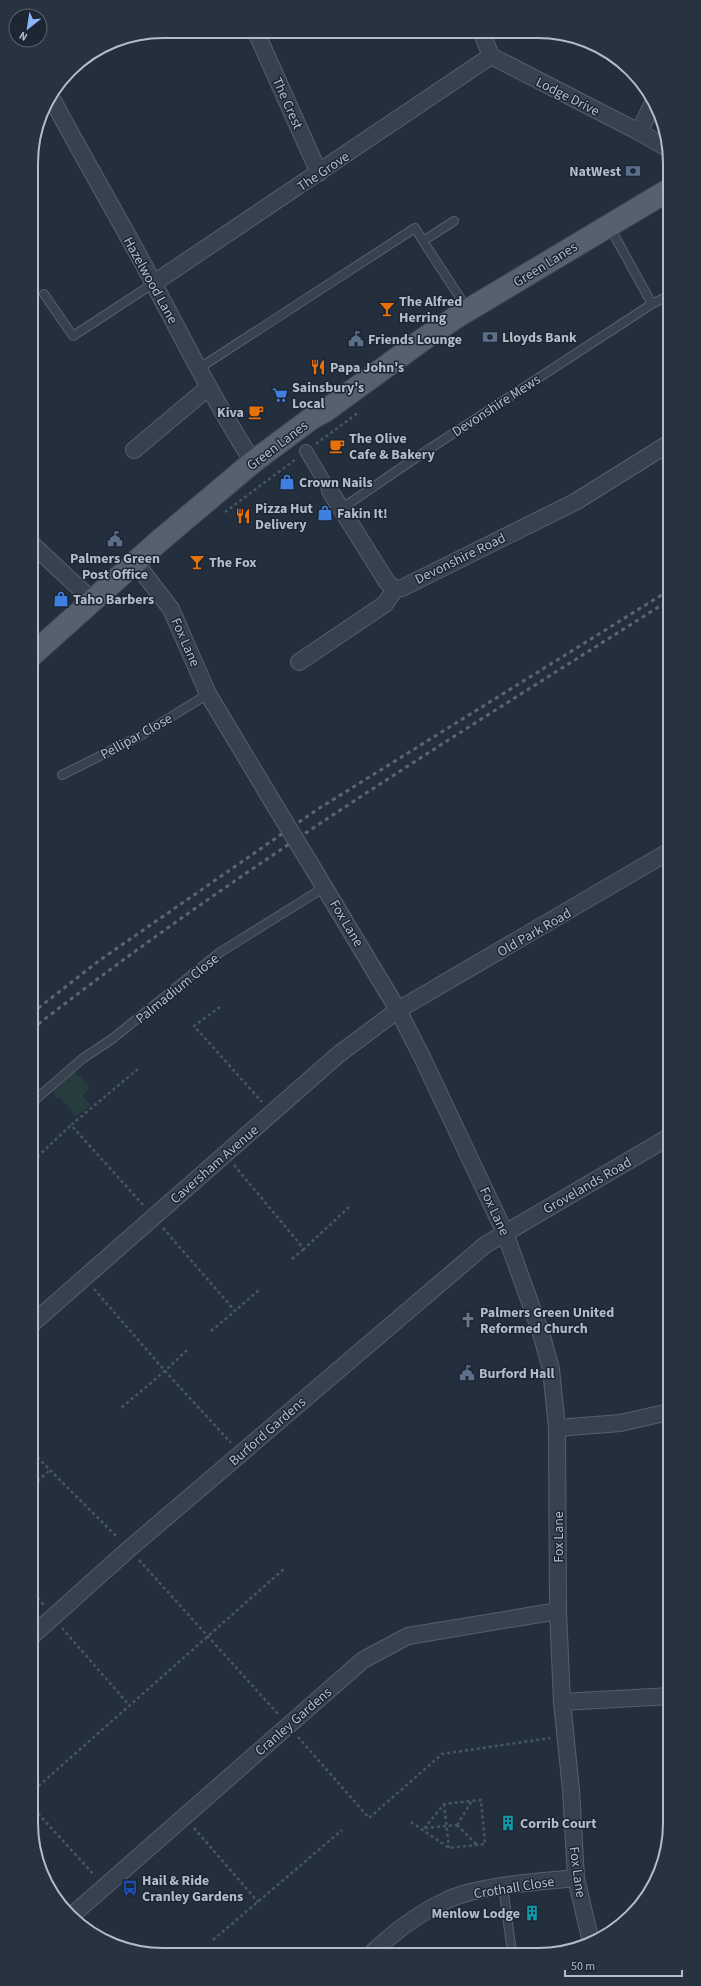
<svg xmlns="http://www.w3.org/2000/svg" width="701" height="1986" font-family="'Source Sans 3',sans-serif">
<rect width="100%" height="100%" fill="#242f3e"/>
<path fill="#263c3f" d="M72,1070l4,2 14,16 -8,8 9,10 -15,10 -16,-19 -4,1 -3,-8 4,-9z"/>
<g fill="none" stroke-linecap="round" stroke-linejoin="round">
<g stroke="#565f6c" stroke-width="10">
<path id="service" d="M454,221l-31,20 45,69
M609,226l43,78
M44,294l29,42 81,-53
M198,369l217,-141 8,13
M341,509l76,-52 235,-153 16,-8
M62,775l78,-39 68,-42
M36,1099l46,-40 30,-20 107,-86 106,-66
M503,1887l9,65"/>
</g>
<g stroke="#565f6c" stroke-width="14">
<path id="pedestrian" d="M306,451l24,40"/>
</g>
<g stroke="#565f6c" stroke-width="18">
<path id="minor" d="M256,32l63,141
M482,33l9,23 148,76 28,16
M51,97c33,62 69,123 102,185 32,61 63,122 100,180
M639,132l15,-31
M154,283l337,-227
M134,450l75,-63
M330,491l57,91 8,7 7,-1 173,-86 93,-58
M32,544l61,57
M135,562l36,47 37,85 69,115
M299,662l86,-58 10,-15
M311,865l87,145 24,47 83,176 36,100 10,36 6,59 1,183 4,91 9,88 5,88 15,64
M33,1323l306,-269 59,-44 270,-158
M557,1428l63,-5 49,-11
M33,1635l96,-86 356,-304 184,-108
M562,1702l108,-6
M70,1917l293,-257 45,-24 150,-25
M373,1952c20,-19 47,-39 72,-51 32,-16 94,-19 131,-23"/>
</g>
<g stroke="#414a57" stroke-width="24">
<path id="primary" d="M32,655l126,-113 95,-80 59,-44 13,-7 100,-73 33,-22 209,-125"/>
</g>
<path stroke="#44595c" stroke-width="2.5" stroke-dasharray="3 3" stroke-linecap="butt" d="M316,444l43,-32
M225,512l71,-53
M220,1007l-26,19 68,76
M138,1069l-67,56 73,81
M33,1161l38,-36
M234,1165l70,84 45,-42
M163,1228l72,83 24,-21
M292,1259l12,-10
M94,1289l71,82 -44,37
M211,1331l24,-20
M187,1350l-22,21 66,72
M33,1453l85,85
M33,1485l17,-15
M139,1560l139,154
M33,1594l11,11
M62,1628l67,77
M298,1737l71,81 73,-64 108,-16
M34,1790l251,-222
M444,1804l5,44
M34,1809l61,67
M411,1822l38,26 36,-4 -4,-44 -37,4 -21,26
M457,1825l15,-24
M457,1825l20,20
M194,1828l64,74
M425,1828l32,-3
M213,1940l129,-110"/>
<use href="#service" stroke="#38414e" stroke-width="8"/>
<use href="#pedestrian" stroke="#38414e" stroke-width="12"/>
<use href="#minor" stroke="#38414e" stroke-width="16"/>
<use href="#primary" stroke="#56606e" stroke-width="22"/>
<path stroke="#5a6575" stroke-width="3" stroke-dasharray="4 4" stroke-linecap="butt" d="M32,1013l68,-53 218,-151 350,-218
M32,1029c202,-158 420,-291 636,-428"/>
<g stroke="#565f6c" stroke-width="18" stroke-linecap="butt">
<path id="minor-bridge" d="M277,809l34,56"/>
</g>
<use href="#minor-bridge" stroke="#38414e" stroke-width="16"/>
</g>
<defs>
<g id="bank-bare" transform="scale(1.2)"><path d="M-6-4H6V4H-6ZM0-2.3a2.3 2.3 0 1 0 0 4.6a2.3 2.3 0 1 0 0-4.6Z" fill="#5c6f8a" stroke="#1d2633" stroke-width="2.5" paint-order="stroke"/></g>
<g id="bar-bare" transform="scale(1.2)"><path d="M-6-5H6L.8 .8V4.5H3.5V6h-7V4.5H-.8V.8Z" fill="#e8710a" stroke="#1d2633" stroke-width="2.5" paint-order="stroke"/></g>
<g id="civic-bare" transform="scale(1.2)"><path d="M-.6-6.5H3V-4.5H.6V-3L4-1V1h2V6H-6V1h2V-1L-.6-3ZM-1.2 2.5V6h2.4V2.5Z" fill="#5c6f8a" stroke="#1d2633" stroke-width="2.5" paint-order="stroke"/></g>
<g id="restaurant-bare" transform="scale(1.2)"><path d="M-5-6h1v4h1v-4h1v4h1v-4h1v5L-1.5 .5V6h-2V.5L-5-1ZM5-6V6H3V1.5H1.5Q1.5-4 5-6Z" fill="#e8710a" stroke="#1d2633" stroke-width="2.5" paint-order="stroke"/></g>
<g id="supermarket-bare" transform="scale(1.2)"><path d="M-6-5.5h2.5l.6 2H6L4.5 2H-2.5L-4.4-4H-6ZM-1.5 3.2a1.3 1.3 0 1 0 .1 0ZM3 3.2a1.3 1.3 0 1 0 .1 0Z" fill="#3f7fe0" stroke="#1d2633" stroke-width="2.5" paint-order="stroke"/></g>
<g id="cafe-bare" transform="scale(1.2)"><path d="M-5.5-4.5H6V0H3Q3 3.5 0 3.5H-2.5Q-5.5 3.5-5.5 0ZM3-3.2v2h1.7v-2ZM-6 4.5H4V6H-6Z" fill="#e8710a" stroke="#1d2633" stroke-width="2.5" paint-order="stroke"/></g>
<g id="shop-bare" transform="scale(1.2)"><path d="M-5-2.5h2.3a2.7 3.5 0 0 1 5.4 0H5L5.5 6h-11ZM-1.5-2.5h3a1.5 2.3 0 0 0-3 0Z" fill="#3f7fe0" stroke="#1d2633" stroke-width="2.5" paint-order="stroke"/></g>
<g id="church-bare" transform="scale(1.2)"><path d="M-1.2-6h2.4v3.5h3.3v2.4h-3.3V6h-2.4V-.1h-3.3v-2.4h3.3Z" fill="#6b7280" stroke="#1d2633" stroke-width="2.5" paint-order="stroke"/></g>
<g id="building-bare" transform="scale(1.2)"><path d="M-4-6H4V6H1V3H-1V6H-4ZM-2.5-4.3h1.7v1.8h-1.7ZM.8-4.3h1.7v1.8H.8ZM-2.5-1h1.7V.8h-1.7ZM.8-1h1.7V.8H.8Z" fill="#0f9aa8" stroke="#1d2633" stroke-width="2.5" paint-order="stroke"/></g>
<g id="bus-bare" transform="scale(1.2)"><path d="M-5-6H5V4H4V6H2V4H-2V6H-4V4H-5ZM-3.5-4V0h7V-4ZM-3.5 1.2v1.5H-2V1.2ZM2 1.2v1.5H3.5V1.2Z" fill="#1a4fb4" stroke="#1d2633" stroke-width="2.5" paint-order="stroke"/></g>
</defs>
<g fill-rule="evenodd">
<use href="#bank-bare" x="633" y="171"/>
<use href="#bar-bare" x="387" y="309"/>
<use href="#bank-bare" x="490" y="337"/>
<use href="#civic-bare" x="356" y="339"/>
<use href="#restaurant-bare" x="318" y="367"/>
<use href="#supermarket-bare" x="280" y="395"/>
<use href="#cafe-bare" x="256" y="412"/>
<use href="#cafe-bare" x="337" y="446"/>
<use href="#shop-bare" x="287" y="482"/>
<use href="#shop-bare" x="325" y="513"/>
<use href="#restaurant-bare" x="243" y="516"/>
<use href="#civic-bare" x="115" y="539"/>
<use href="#bar-bare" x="197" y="562"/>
<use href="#shop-bare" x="61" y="599"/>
<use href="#church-bare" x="468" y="1320"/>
<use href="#civic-bare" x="467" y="1373"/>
<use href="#building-bare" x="508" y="1823"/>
<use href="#bus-bare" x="130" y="1888"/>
<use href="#building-bare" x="532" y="1913"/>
</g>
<g text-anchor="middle" stroke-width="3" stroke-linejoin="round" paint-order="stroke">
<g font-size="14" fill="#b4bcc9" stroke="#1d2633">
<text transform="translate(568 96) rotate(27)" y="5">Lodge Drive</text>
<text transform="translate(288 103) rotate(66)" y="5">The Crest</text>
<text transform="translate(323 171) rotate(-34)" y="5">The Grove</text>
<text transform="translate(545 264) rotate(-32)" y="5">Green Lanes</text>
<text transform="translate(151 280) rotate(61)" y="5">Hazelwood Lane</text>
<text transform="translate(496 405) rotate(-33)" y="5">Devonshire Mews</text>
<text transform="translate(277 445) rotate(-37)" y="5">Green Lanes</text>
<text transform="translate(460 558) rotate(-26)" y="5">Devonshire Road</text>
<text transform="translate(186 642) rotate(66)" y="5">Fox Lane</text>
<text transform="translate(136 736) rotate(-29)" y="5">Pellipar Close</text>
<text transform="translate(347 923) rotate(59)" y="5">Fox Lane</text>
<text transform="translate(534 932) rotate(-30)" y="5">Old Park Road</text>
<text transform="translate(177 988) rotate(-39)" y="5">Palmadium Close</text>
<text transform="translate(214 1164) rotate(-41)" y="5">Caversham Avenue</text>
<text transform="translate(587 1185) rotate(-30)" y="5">Grovelands Road</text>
<text transform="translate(495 1211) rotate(65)" y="5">Fox Lane</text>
<text transform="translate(267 1431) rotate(-41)" y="5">Burford Gardens</text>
<text transform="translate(558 1537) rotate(-90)" y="5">Fox Lane</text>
<text transform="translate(293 1721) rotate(-41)" y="5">Cranley Gardens</text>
<text transform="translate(578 1872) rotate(82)" y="5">Fox Lane</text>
<text transform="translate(514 1887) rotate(-9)" y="5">Crothall Close</text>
</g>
<g font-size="14" font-weight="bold" fill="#b4bcc9" stroke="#1d2633" text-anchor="start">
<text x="621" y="176" text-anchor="end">NatWest</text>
<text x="399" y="306">The Alfred<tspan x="399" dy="16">Herring</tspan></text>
<text x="502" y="342">Lloyds Bank</text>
<text x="368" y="344">Friends Lounge</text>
<text x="330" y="372">Papa John's</text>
<text x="292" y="392">Sainsbury's<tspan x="292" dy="16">Local</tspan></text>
<text x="244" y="417" text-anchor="end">Kiva</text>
<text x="349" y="443">The Olive<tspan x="349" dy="16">Cafe &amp; Bakery</tspan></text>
<text x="299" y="487">Crown Nails</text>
<text x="255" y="513">Pizza Hut<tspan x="255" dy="16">Delivery</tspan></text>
<text x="337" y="518">Fakin It!</text>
<text x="115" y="563" text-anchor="middle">Palmers Green<tspan x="115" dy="16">Post Office</tspan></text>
<text x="209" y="567">The Fox</text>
<text x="73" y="604">Taho Barbers</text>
<text x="480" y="1317">Palmers Green United<tspan x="480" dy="16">Reformed Church</tspan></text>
<text x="479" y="1378">Burford Hall</text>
<text x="520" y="1828">Corrib Court</text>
<text x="142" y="1885">Hail &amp; Ride<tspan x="142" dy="16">Cranley Gardens</tspan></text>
<text x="520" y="1918" text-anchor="end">Menlow Lodge</text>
</g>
</g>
<path d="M0 0H701V1986H0ZM163 38H538A125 125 0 0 1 663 163V1823A125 125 0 0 1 538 1948H163A125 125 0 0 1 38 1823V163A125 125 0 0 1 163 38Z" fill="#29323f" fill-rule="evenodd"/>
<path fill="none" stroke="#b4bcc9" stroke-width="2" d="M163 38H538A125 125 0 0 1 663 163V1823A125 125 0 0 1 538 1948H163A125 125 0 0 1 38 1823V163A125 125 0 0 1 163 38Z"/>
<g transform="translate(28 28) rotate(210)"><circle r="19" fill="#1d2633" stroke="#59626f"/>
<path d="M0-3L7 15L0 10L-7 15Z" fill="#8ab4f8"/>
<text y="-6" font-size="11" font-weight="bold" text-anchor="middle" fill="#b4bcc9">N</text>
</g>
<path d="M565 1970v6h117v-6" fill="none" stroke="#b4bcc9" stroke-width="2"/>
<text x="571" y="1970" font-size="12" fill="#b4bcc9" stroke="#1d2633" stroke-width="3" paint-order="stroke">50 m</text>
</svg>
